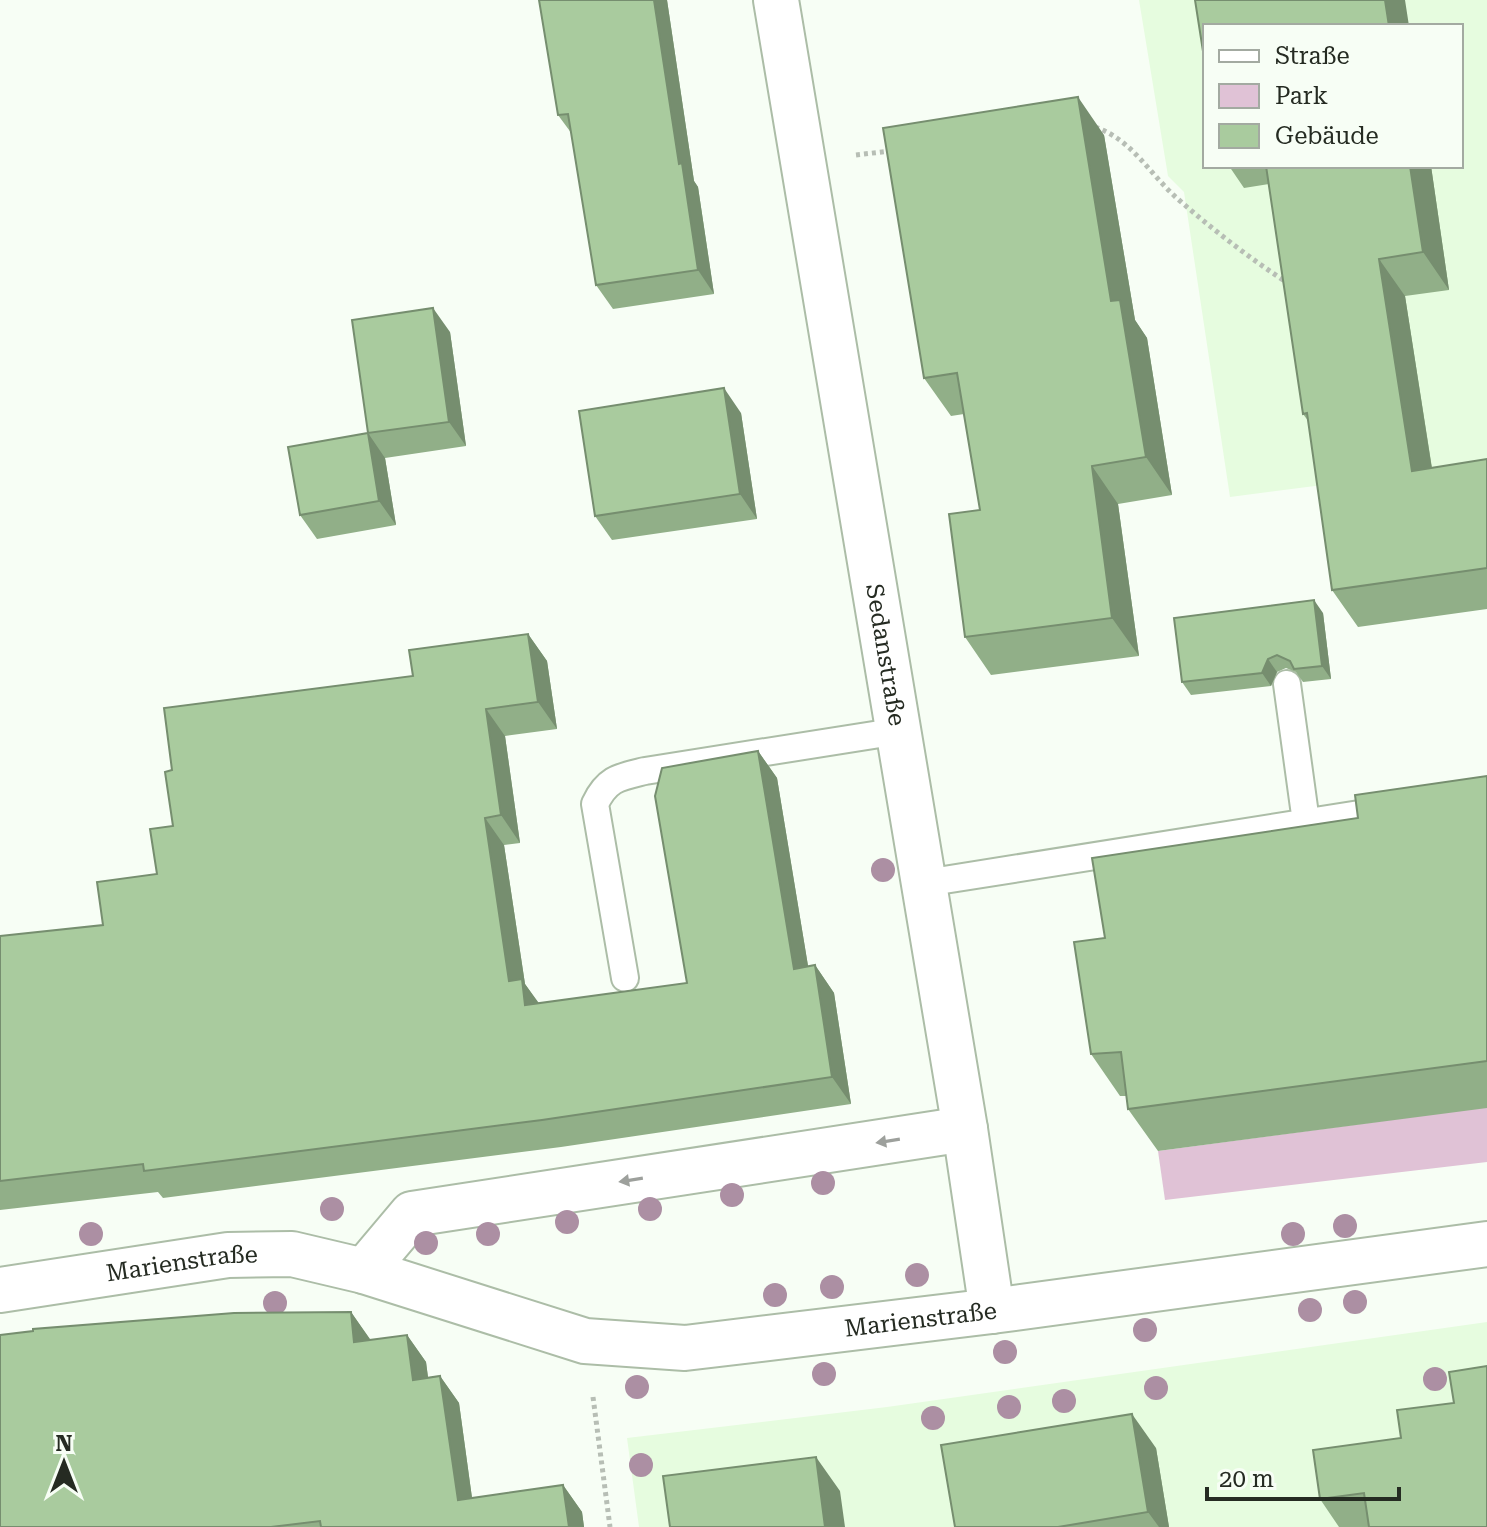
<svg xmlns="http://www.w3.org/2000/svg" width="1487" height="1527" font-family="'Roboto Serif',serif">
<rect width="100%" height="100%" fill="#f7fef5"/>
<path fill="#e6fcdf" fill-rule="evenodd" d="M1139,0h348v464l-257,33 -46,-305 -16,-16zM1205,26h256v140h-256z
M1487,1322v205h-848l-12,-89 260,-31z"/>
<path fill="#e0c2d6" d="M1487,1107v55l-322,38 -7,-49z"/>
<g fill="none" stroke-linecap="round" stroke-linejoin="round">
<g stroke="#acbda7" stroke-width="30">
<path id="lane" d="M1287,684l19,138
M925,883l466,-74
M625,978l-30,-174c12,-26 25,-27 50,-33l254,-40"/>
</g>
<g stroke="#acbda7" stroke-width="48">
<g id="street">
<path id="s1" d="M776,0l189,1129 27,182"/>
<path d="M364,1271l48,-57 553,-85"/>
</g>
</g>
<g stroke="#acbda7" stroke-width="48">
<g id="secondary">
<path id="s2" d="M0,1290l228,-35 64,-1 72,17 221,70 100,7 307,-37 495,-67"/>
</g>
</g>
<path stroke="#b7beb5" stroke-width="5" stroke-dasharray="4 4" stroke-linecap="butt" d="M1095,127c38,13 55,48 84,73 33,29 68,56 104,80h5
M856,155l34,-4
M593,1397l17,130"/>
<use href="#lane" stroke="#fff" stroke-width="26"/>
<use href="#street" stroke="#fff" stroke-width="44"/>
<use href="#secondary" stroke="#fff" stroke-width="44"/>
</g>
<g fill="#ac8fa3">
<circle cx="883" cy="870" r="12"/>
<circle cx="823" cy="1183" r="12"/>
<circle cx="732" cy="1195" r="12"/>
<circle cx="332" cy="1209" r="12"/>
<circle cx="650" cy="1209" r="12"/>
<circle cx="567" cy="1222" r="12"/>
<circle cx="1345" cy="1226" r="12"/>
<circle cx="91" cy="1234" r="12"/>
<circle cx="488" cy="1234" r="12"/>
<circle cx="1293" cy="1234" r="12"/>
<circle cx="426" cy="1243" r="12"/>
<circle cx="917" cy="1275" r="12"/>
<circle cx="832" cy="1287" r="12"/>
<circle cx="775" cy="1295" r="12"/>
<circle cx="1355" cy="1302" r="12"/>
<circle cx="275" cy="1303" r="12"/>
<circle cx="1310" cy="1310" r="12"/>
<circle cx="1145" cy="1330" r="12"/>
<circle cx="1005" cy="1352" r="12"/>
<circle cx="824" cy="1374" r="12"/>
<circle cx="1435" cy="1379" r="12"/>
<circle cx="637" cy="1387" r="12"/>
<circle cx="1156" cy="1388" r="12"/>
<circle cx="1064" cy="1401" r="12"/>
<circle cx="1009" cy="1407" r="12"/>
<circle cx="933" cy="1418" r="12"/>
<circle cx="641" cy="1465" r="12"/>
</g>
<path fill="#91af88" d="M539,0h128l27,181 4,6 16,107 -101,15 -17,-24 -24,-151 -14,-19z
M1104,135l31,185 12,18 25,157 -54,9 21,152 -148,19 -26,-38 15,-127 -16,-96 -13,2 -27,-38z
M1229,166h202l18,124 -44,6 27,172 55,-9v150l-129,18 -26,-37 -23,-168 -6,-8 -34,-230 -25,4z
M450,332l16,114 -81,12 11,67 -79,14 -17,-24z
M741,413l16,106 -145,21 -17,-24z
M1323,613l8,66 -28,3 -7,-10 -10,-4 -9,4 -6,14 -80,9 -9,-13z
M528,634l19,27 10,68 -52,7 15,107 -16,2 21,139 13,19 149,-20 71,-232 19,27 31,188 7,-1 19,28 17,111 -290,43 -398,51 -5,-6 -158,18v-274l103,-11 54,-51 16,-48 -1,-56 241,-94z
M1487,776v332l-329,43 -30,-42 -1,-13h-7l-29,-42 14,-116 253,-120z
M351,1312l19,28 37,-5 19,27 2,16 12,-2 19,27 13,95 91,-13 19,27 2,15h-584z
M1454,1403l33,124h-148l-19,-28 81,-61z
M1156,1448l13,79h-214z"/>
<path fill="#768e6f" d="M654,0h13l27,181 4,6 16,107 -16,-24 -19,-106z
M1385,0h20l4,26h-20z
M1078,97l26,38 31,185 12,18 25,157 -26,-38 -35,-156z
M1410,166h21l18,124 -26,-38z
M1379,259l26,37 33,212 -26,-37z
M433,308l17,24 16,114 -17,-24z
M724,388l17,25 16,106 -17,-25z
M368,433l17,25 11,67 -17,-24z
M1092,466l26,38 21,152 -27,-38z
M1314,600l9,13 8,66 -9,-13z
M528,634l19,27 10,68 -19,-27z
M1268,659l9,13 -6,14 -9,-13z
M486,709l19,27 15,107 -19,-28z
M758,751l19,27 36,218 -19,-27z
M485,818l19,27 21,139 16,22 3,26 -35,-51z
M815,965l19,28 17,111 -19,-27z
M351,1312l19,27 3,30 -19,-27z
M407,1335l19,27 6,45 -19,-27z
M440,1376l19,27 17,124 -18,-27z
M1132,1414l24,34 13,79h-10l-11,-15z
M816,1457l24,34 5,36h-20z
M563,1485l19,27 2,15h-15z"/>
<path fill="#a9cb9e" stroke="#768e6f" stroke-width="2" d="M539,0h115l25,164 3,-1 16,107 -102,15 -28,-171 -10,1z
M1195,0h190l4,26h-184v38z
M1078,97l33,204 9,-1 26,157 -54,9 20,152 -147,19 -16,-123 31,-4 -23,-137 -33,5 -41,-250z
M1266,166h144l13,86 -44,7 33,212 75,-12v109l-155,22 -25,-177 -4,1z
M433,308l16,114 -81,11 -16,-113z
M724,388l16,106 -145,22 -16,-105z
M368,433l11,68 -79,14 -12,-68z
M1314,600l8,66 -28,3 -4,-8 -13,-6 -9,4 -6,14 -80,9 -8,-64z
M528,634l10,68 -52,7 15,106 -16,3 24,163 13,-2 3,26 162,-22 -32,-187 7,-28 96,-17 36,218 21,-4 17,112 -290,43 -398,51 -1,-7 -143,17v-245l103,-11 -6,-43 60,-8 -7,-45 23,-3 -8,-54 7,-2 -8,-62 249,-32 -4,-26z
M1487,776v285l-359,48 -7,-57 -30,2 -17,-112 31,-4 -13,-80 266,-40 -3,-23z
M351,1312l3,30 53,-7 6,45 27,-4 18,124 105,-15 6,42h-248l-1,-6 -49,6h-271v-192l33,-4v-2l201,-16z
M1487,1366v161h-118l-5,-34 -44,6 -7,-49 88,-12 -4,-28 57,-7 -5,-31z
M1132,1414l16,98 -90,15h-103l-14,-82z
M816,1457l9,70h-155l-7,-51z"/>
<defs><path id="oneway-solid" d="M-6-.8H1V-3.2L6.5 0L1 3.2V.8H-6Z" transform="scale(2)"/></defs>
<g fill="#9da09c">
<use href="#oneway-solid" transform="translate(888 1141) rotate(171)"/>
<use href="#oneway-solid" transform="translate(631 1180) rotate(171)"/>
</g>
<g text-anchor="middle" stroke-width="8" stroke-linejoin="round" paint-order="stroke">
<g font-size="24" fill="#252b22" stroke="#f7fef5">
<text dy="8" stroke="none"><textPath href="#s1" startOffset="664">Sedanstraße</textPath></text>
<text dy="8" stroke="none"><textPath href="#s2" startOffset="184">Marienstraße</textPath></text>
<text dy="8" stroke="none"><textPath href="#s2" startOffset="938">Marienstraße</textPath></text>
</g>
</g>
<rect x="1203" y="24" width="260" height="144" fill="#f7fef5" stroke="#a3aaa1" stroke-width="2"/>
<rect x="1219" y="50" width="40" height="12" fill="#ffffff" stroke="#a3aaa1" stroke-width="2"/>
<text x="1275" y="64" font-size="24" fill="#252b22">Straße</text>
<rect x="1219" y="84" width="40" height="24" fill="#e0c2d6" stroke="#a3aaa1" stroke-width="2"/>
<text x="1275" y="104" font-size="24" fill="#252b22">Park</text>
<rect x="1219" y="124" width="40" height="24" fill="#a9cb9e" stroke="#a3aaa1" stroke-width="2"/>
<text x="1275" y="144" font-size="24" fill="#252b22">Gebäude</text>
<g transform="translate(64 1463)" stroke="#f7fef5" stroke-width="6" paint-order="stroke">
<path d="M0-6L14 30L0 20L-14 30Z" fill="#252b22"/>
<text y="-12" font-size="22" font-weight="bold" text-anchor="middle" fill="#252b22">N</text>
</g>
<path d="M1207 1487v12h192v-12" fill="none" stroke="#252b22" stroke-width="4"/>
<text x="1219" y="1487" font-size="24" fill="#252b22" stroke="#f7fef5" stroke-width="6" paint-order="stroke">20 m</text>
</svg>
